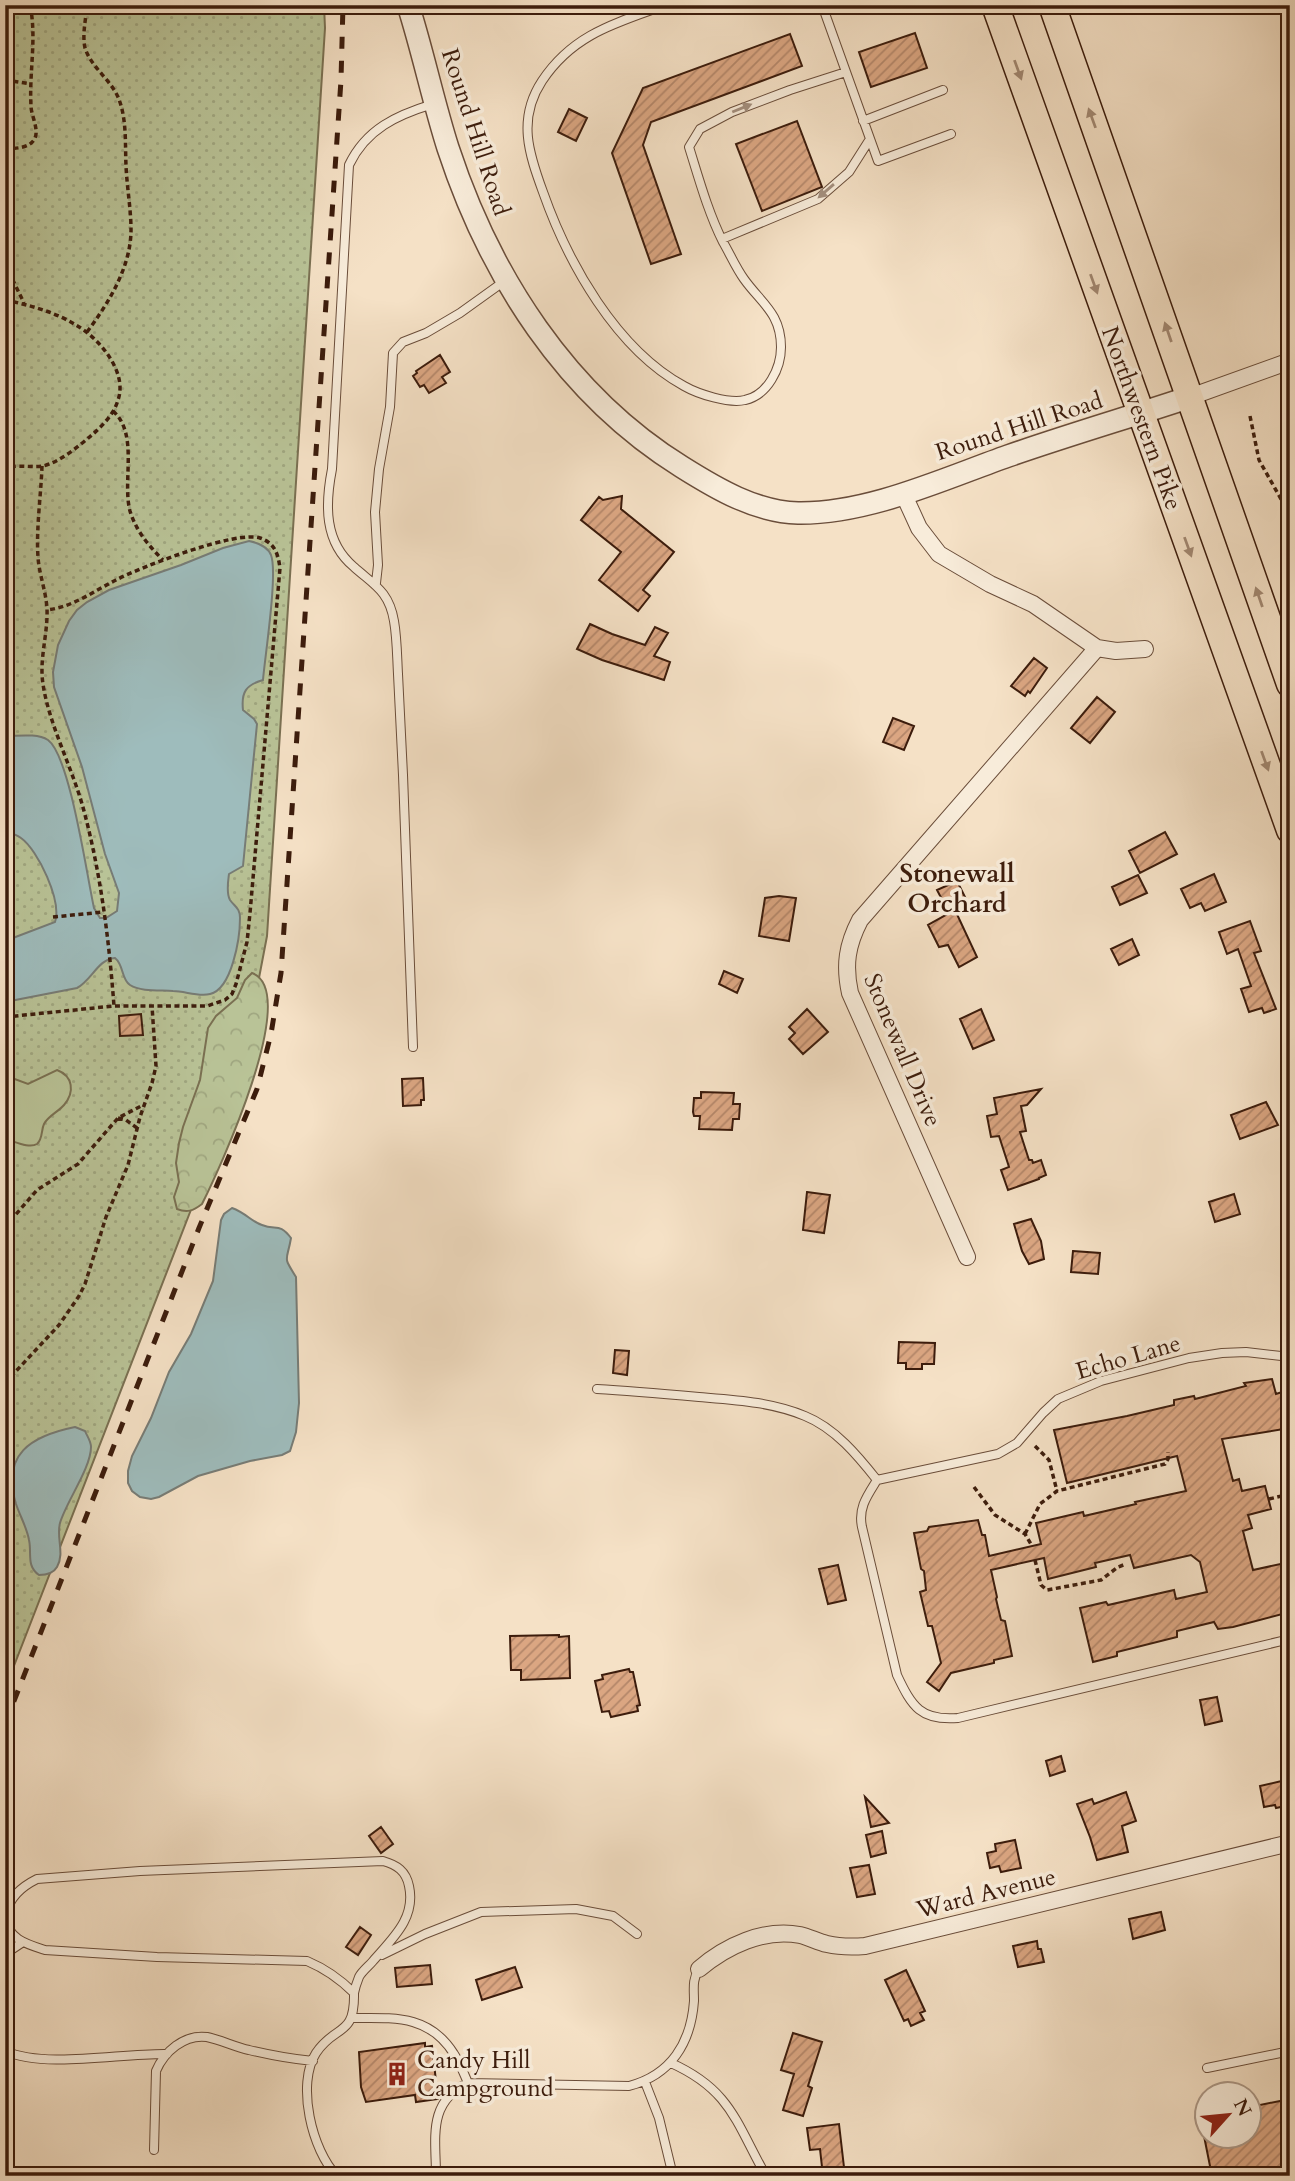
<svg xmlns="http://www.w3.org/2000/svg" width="1295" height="2181" font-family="Cardo,serif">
<defs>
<pattern id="grass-dots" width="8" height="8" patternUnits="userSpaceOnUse" patternTransform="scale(1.75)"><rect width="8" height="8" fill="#b9c397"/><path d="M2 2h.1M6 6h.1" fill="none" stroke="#a0a781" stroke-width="1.8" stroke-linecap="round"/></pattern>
<pattern id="forest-crowns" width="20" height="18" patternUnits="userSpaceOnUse" patternTransform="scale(1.75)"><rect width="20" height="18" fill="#b9c397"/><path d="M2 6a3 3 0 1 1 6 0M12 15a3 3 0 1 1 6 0" fill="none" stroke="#a0a781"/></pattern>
<pattern id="building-hatch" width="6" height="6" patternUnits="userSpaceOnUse" patternTransform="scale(1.75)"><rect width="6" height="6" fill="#dba682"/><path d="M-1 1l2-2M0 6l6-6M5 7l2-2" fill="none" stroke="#b38669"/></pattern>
</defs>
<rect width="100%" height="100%" fill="#f5e1c6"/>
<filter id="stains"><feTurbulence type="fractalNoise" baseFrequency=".00286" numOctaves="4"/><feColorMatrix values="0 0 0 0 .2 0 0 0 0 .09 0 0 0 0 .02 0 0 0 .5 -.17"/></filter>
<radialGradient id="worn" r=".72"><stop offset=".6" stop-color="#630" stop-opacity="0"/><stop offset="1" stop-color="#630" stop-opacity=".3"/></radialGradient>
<path fill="url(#grass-dots)" stroke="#7a7052" stroke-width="2" d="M5,5h319l1,23 -58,908 -21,110 -40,125 -201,518z"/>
<path fill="url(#forest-crowns)" stroke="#7a7052" stroke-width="2" d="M252,973c50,19 -34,199 -50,231 -9,7 -15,9 -25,5l-3,-12 5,-15 -3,-19 3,-20 4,-16 17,-47 8,-52 8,-12 21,-18 8,-18z"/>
<path fill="#b9c397" stroke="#7a7052" stroke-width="2" d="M57,1070c16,6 18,22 7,35 -6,7 -16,11 -20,19 -3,6 -1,15 -7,20 -8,5 -23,-3 -32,-5v-61h7l16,6z"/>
<path fill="#9ebcbc" stroke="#777c76" stroke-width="2" d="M249,541c9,2 18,5 22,14 7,18 -6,101 -8,125 -17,5 -22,12 -20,30l11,9 3,5 -14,142 -14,8c-1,8 -3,19 1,26 5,7 10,8 10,18 0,20 -8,71 -30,76 -12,3 -25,-3 -37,-3 -13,-1 -32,1 -43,-6 -9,-6 -6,-20 -15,-27 -17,1 -23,22 -38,30l-72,14v-61l50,-19c7,-21 -17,-72 -34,-84 -5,-4 -10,-5 -16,-6v-96c13,0 32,-3 43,4 22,16 39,137 46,168l6,10h6l11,-7 2,-18 -14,-39 -23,-87 -28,-80 -1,-15 5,-27 11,-24 8,-11 10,-8 22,-12 72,-25 42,-17z
M232,1208c14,5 20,14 30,17 14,6 17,-3 29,13 -4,24 -9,17 5,39l3,126 -3,29 -6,19 -8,4 -32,6 -52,15 -39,21 -8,2 -11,-2 -8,-6 -4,-8v-12l4,-15 19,-38 18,-46 22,-38 22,-53 8,-61 3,-6z
M75,1427l10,4c2,5 6,10 6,16 0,21 -25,55 -31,76 -4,15 5,30 -3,44 -4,7 -11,8 -18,8 -13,-9 -7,-22 -10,-35 -2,-12 -9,-24 -13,-36 -15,-50 15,-68 59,-77z"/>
<path fill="url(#building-hatch)" stroke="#3c1c0c" stroke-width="2" d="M915,33l12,35 -56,19 -12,-35z
M790,34l12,32 -151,56 -8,23 38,109 -30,10 -39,-111 31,-65z
M569,109l18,9 -11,23 -18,-9z
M797,121l25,66 -60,24 -26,-67z
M440,355l10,17 -8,5 4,6 -17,10 -5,-8 -4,2 -7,-11 4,-3 -1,-2z
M622,496l-1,13 53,43 -31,38 7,6 -12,15 -39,-31 22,-28 -40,-32 18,-23 4,3z
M590,624l22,10 33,11 10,-18 13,6 -14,23 16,6 -6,18 -62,-20 -25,-11z
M1034,658l13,10 -17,25 -2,-2 -3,5 -14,-10z
M1097,697l18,15 -25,31 -19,-15z
M893,718l21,8 -10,24 -21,-8z
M1165,832l12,22 -37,19 -11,-22z
M1214,874l12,28 -21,9 -4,-8 -11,5 -9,-19z
M1138,875l9,18 -27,12 -8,-18z
M957,881l9,18 -19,10 -10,-19z
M779,896l17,2 -7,43 -30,-5 6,-38z
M955,910l22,47 -18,10 -11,-22 -9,2 -11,-22z
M1250,921l11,30 -7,2 22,56 -12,4 -2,-5 -13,4 -8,-23 10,-3 -13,-37 -11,5 -8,-22z
M1132,939l7,16 -20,10 -8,-16z
M724,971l19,8 -6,14 -18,-9z
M807,1009l21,23 -25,22 -14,-15 6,-6 -6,-6z
M981,1009l13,31 -21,9 -13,-30z
M141,1014l2,21 -23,1 -1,-20z
M423,1078l1,22h-3v5l-18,1 -1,-27z
M1041,1089l-14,16 -6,1 5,25 -6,1 9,28h3l1,3 8,-3 5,15 -7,3v1l-31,11 -7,-20 8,-3 -10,-31 -8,1 -4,-21 10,-2 -3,-16z
M701,1092l33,1 -1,11h7l-1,15h-6l-1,11 -33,-1 1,-13h-6l-1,-4 1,-14h7z
M1266,1102l12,23 -38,14 -9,-24z
M807,1192l23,3 -6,38 -21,-3z
M1234,1194l6,20 -25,8 -6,-20z
M1031,1219l10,22 3,18 -15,5 -7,-13 -8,-27z
M1073,1251l27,2 -2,21 -27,-2z
M899,1342l36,1 -1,21h-12v5h-16v-6h-8z
M615,1350l14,1 -2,24 -14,-2z
M1272,1379l4,15 6,-2 8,36 -68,11 11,42 6,-2 3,12 23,-5 6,23 -23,6 4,13 -9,3 10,39 37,-8v50l-57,15 -15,2 -4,-7 -37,9v6l-60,15v4l-24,6 -13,-54 26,-6 2,3 66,-15 2,9 31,-7 -7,-30 -9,-7 -57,13 -4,-13 -35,8 1,4 -48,12 -4,-21 -53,12 6,27 -1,2 5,21 4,1 7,35 -18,4v3l-43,10 -12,18 -12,-9 14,-19 -9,-37h-4l-8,-34 6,-2 -2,-19 -3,-2 -7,-36 13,-2 2,-4 49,-7 4,15h3l4,21 52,-12 -5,-21 47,-11 1,4 52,-12 -1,-2 51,-11 -9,-35 -110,27 -13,-53 73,-14 47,-11v-5l20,-4 1,3 51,-13 -2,-3z
M838,1565l8,35 -18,4 -9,-35z
M559,1635v2l10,-1 1,42 -49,2v-10h-10l-1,-34z
M629,1669l1,3h3l7,33 -3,1 1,5 -27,6 -2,-6 -7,1 -7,-31 8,-2 -1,-4z
M1217,1697l5,24 -17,4 -5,-25z
M1061,1756l4,15 -15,5 -4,-15z
M1290,1779v26l-14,3 -1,-3 -11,2 -4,-21z
M1126,1792l10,29 -14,5 6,26 -31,8 -7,-23 -13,-33 15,-5 2,5z
M865,1797l24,26 -18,4z
M381,1827l12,17 -12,9 -12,-17z
M882,1831l4,22 -15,4 -5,-22z
M1015,1840l6,28 -20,4 -2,-6 -9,2 -3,-15 9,-2 -1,-7z
M869,1865l6,29 -18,3 -7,-29z
M1161,1912l4,18 -32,9 -4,-20z
M360,1927l11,8 -13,20 -12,-8z
M1037,1941l1,8h3l3,13 -26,5 -5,-21z
M430,1965l2,19 -35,3 -2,-19z
M515,1967l7,20 -40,13 -6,-20z
M906,1970l19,41 -5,2 4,7 -13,6 -3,-7 -4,2 -19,-41z
M793,2033l29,9 -14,44 4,2 -9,28 -20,-6 11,-36 -13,-4z
M425,2043v4l7,-1 6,53 -22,3 -1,-7 -49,7 -5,-15 -2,-35z
M1290,2099v77h-78l-8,-40h46v-29z
M839,2124l6,52h-22l-3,-27 -10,1 -3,-22z"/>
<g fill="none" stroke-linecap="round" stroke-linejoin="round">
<g stroke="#6a4d3a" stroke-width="10">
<path id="service" d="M666,5c-50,18 -93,29 -124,76 -25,38 -13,73 1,111 25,71 73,157 141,194 14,8 45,18 61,14 23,-5 36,-32 36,-53 0,-34 -20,-44 -37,-68 -8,-11 -14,-25 -21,-37 -15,-30 -24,-63 -34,-95l11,-18 32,-17 58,-22 56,-18
M822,5l56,156 73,-27
M863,121l80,-31
M722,239l96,-40 31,-27 21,-33
M376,583l2,-18 -3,-53 4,-43 11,-62 3,-54 10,-11 23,-9 34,-20 46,-33
M413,1047c-3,-91 -7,-181 -10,-272 -2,-34 -3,-67 -5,-101 -1,-18 -1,-36 -4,-53 -5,-30 -20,-36 -40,-54 -30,-25 -29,-62 -22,-98l17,-304c17,-36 48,-50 84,-61
M597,1389c34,2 68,5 102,8 36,3 73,5 106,19 30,12 53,40 72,64
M877,1480c-10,16 -19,28 -15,47l35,148c15,32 24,46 61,43l332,-79
M877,1480l121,-26 19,-11 26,-30 15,-14 43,-18 88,-23 33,-5 24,-1 44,5
M5,1915c5,-18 16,-28 32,-36l103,-8 243,-10c14,4 23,10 26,25 7,32 -16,52 -36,75 -4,5 -11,10 -14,16 -2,5 -4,11 -5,16 -15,-15 -28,-24 -47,-32l-150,-4 -112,-7c-19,-6 -37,-11 -40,-33
M5,1954l18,-12
M382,1955l43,-21 56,-22 95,-3 37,7 24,18
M352,2018c41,0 77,-4 102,36 6,9 10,20 14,29
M5,2051c42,18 115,2 162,3
M671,2063c60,27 65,60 95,113
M1207,2068l83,-17
M645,2082l14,36 14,58
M154,2150l2,-79c8,-19 28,-37 51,-34 14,3 28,10 42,13 21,5 42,9 64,11
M311,2176h7
M337,2176c-25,-25 -41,-92 -21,-123 19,-29 39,-15 38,-60
M436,2176c0,-38 -9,-74 32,-93l161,3c42,-11 62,-43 65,-85 0,-13 -2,-21 5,-32"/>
</g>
<g stroke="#6a4d3a" stroke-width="18">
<path id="minor" d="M1190,397l100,-36
M903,493l16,35 20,26 51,30 43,20 64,44 19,3 29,-2
M967,1257l-117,-264c-6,-28 -3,-48 10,-73l237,-272
M699,1969c27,-23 65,-41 101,-34 9,2 18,7 27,9 13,3 25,3 38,2l425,-103"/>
</g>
<g stroke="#6a4d3a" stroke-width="24">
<path id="tertiary" d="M408,5c15,47 25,96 40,143 42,128 118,247 234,319 35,22 74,45 116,46 70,1 145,-34 210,-57 60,-21 122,-39 182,-59"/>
</g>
<g stroke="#3c1c0c" stroke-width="29">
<path id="primary" d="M995,5l295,825
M1052,5l238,679"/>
</g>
<path stroke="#3c1c0c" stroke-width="3.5" stroke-dasharray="5 3.5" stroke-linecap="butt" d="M5,80l26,4
M5,149c10,-1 25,0 30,-11 4,-9 -4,-23 -4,-32 -2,-34 6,-68 -1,-101
M5,264l19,39
M5,300c24,5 50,12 71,25 23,13 52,47 42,75 -4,14 -15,25 -25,34 -14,12 -33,28 -50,32 -12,2 -23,-2 -38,2
M87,332c21,-28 44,-65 44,-102 0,-21 -4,-42 -5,-64 -1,-22 1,-48 -8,-69 -8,-18 -27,-30 -33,-49 -3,-14 1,-29 2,-43
M113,411c26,23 9,70 17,100 6,20 19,35 33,49
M1250,416l9,44 31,55
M42,466c-1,29 -6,63 -4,91 1,17 8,34 9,52 1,25 -8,50 -4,75 6,41 30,85 41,127 17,64 25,129 30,195
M53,917l51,-5
M5,1017l109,-11h93l18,-6 7,-6 4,-10 11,-42 3,-29 30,-345c-2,-14 -5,-25 -20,-30 -24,-8 -119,29 -144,42 -22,11 -43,27 -69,30
M118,1118l8,2 11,8
M5,1227l32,-37 41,-26 40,-46 25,-13
M5,1383l54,-58 20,-29 6,-12 21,-67 22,-52 12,-48 12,-34 4,-17 -4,-60
M1289,1385l1,1
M1035,1446l14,14 8,31
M974,1487l21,28 30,19 7,12
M1269,1499l21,-5
M1025,1534l15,-30 17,-13 108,-27 3,-5v-7
M1035,1560l6,25 6,5 54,-10 17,-13 8,-3"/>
<use href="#service" stroke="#f8ecda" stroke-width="8"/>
<use href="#minor" stroke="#f8ecda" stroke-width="16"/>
<use href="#tertiary" stroke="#f8ecda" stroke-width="21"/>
<use href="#primary" stroke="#f5e1c6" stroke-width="26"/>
<path stroke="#3c1c0c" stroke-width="5" stroke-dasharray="12 12" stroke-linecap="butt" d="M5,1724l194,-496 58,-139 14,-55 10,-61 60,-893 2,-75"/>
</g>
<defs><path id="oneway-solid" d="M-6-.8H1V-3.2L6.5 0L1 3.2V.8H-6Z" transform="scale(1.75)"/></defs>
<g fill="#a28872">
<use href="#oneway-solid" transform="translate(1018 70) rotate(70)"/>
<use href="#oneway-solid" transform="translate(1092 118) rotate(-110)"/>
<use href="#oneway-solid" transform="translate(1094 284) rotate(70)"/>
<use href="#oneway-solid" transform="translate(1168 332) rotate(-109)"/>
<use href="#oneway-solid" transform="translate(1188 547) rotate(70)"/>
<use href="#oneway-solid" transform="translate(1259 597) rotate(-109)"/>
<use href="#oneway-solid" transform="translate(1265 761) rotate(70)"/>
</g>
<g fill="#a38e7d">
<use href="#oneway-solid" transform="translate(742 108) rotate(-22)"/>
<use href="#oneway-solid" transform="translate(826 191) rotate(139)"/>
</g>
<defs>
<g id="building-bare" transform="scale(1.89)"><path d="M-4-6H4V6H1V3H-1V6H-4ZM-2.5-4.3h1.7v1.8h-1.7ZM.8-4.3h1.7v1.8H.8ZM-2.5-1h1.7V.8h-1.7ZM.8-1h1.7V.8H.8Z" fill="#8f2418" stroke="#f8ecda" stroke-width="2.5" paint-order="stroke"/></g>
</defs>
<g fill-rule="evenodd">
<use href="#building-bare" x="397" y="2074"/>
</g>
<g text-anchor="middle" stroke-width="7" stroke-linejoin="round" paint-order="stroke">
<g font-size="24" fill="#3c1c0c" stroke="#f8ecda">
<text transform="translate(476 132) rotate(72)" y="8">Round Hill Road</text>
<text transform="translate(1142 418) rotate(70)" y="8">Northwestern Pike</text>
<text transform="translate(1019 426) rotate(-18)" y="8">Round Hill Road</text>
<text transform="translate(903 1050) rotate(67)" y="8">Stonewall Drive</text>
<text transform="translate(1128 1357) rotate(-16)" y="8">Echo Lane</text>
<text transform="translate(986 1893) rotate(-14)" y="8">Ward Avenue</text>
</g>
<g font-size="24" fill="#3c1c0c" stroke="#f8ecda" text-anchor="start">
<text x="417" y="2068">Candy Hill<tspan x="417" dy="28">Campground</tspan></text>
</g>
<g font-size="26" font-weight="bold" fill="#3c1c0c" stroke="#f8ecda">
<text x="957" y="882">Stonewall<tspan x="957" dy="30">Orchard</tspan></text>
</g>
</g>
<rect width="1295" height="2181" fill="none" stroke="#f5e1c6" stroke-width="28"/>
<rect x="7" y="7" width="1281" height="2167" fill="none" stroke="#3c1c0c" stroke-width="3.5"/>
<rect x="14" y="14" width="1267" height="2153" fill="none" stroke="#3c1c0c" stroke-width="2"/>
<g transform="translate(1228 2115) rotate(63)"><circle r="33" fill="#f8ecda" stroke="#ad9988" stroke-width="2"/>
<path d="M0-5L12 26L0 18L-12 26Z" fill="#8f2418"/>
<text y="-10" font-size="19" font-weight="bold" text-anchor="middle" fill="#3c1c0c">N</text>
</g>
<rect width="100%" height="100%" filter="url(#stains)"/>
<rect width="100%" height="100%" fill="url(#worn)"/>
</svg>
